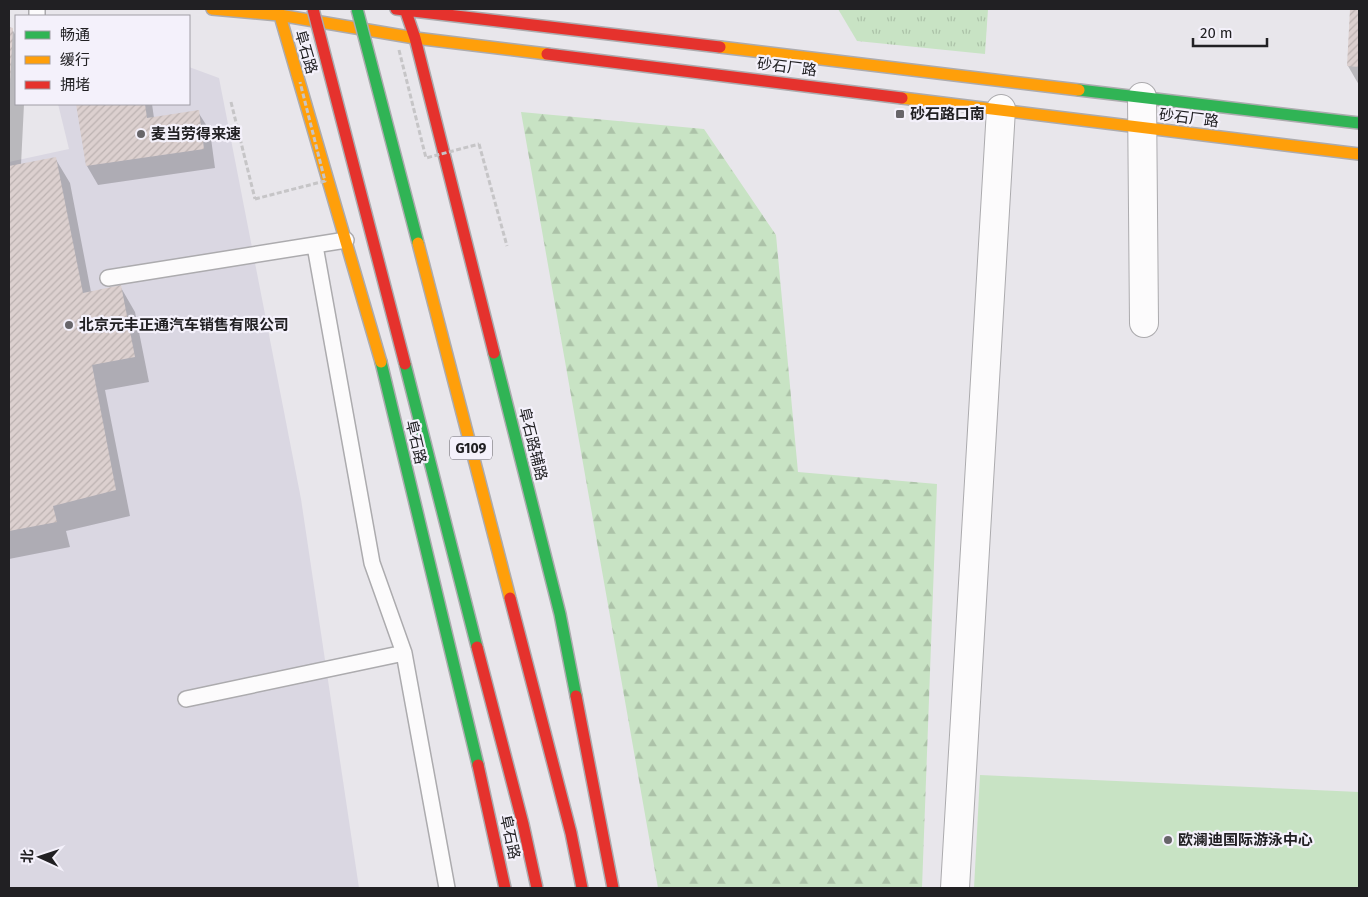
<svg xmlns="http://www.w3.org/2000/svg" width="1368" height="897" font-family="'Fira Sans','Noto Sans SC',sans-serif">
<defs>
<pattern id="forest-firs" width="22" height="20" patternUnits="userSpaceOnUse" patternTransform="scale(1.25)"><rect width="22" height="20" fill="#c8e3c4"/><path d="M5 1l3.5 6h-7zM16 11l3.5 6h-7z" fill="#acc2a8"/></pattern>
<pattern id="park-tufts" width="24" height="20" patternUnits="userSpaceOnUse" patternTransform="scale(1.25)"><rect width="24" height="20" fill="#c8e3c4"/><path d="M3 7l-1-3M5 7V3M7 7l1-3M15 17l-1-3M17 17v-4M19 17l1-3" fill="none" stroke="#acc2a8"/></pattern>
<pattern id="building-hatch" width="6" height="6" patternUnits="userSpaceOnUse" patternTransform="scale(1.25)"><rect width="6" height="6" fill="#dcd0cf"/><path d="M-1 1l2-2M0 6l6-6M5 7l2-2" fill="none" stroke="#bcb2b1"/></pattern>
</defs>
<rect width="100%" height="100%" fill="#e8e6eb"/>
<path fill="#dad7e2" d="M189,67l30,11 82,421 58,389h-350v-726l60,-13 -11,-45h131z"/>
<path fill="url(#forest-firs)" d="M521,112l183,17 72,106 22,237 139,12 -15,404h-264z"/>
<path fill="url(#park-tufts)" d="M838,9h150l-3,45 -128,-13z"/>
<path fill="#c8e3c4" d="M980,775l379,17v96h-385z"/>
<path fill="#0003" d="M1351,9h8v76l-11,-19z
M9,29h3l4,7v68h8l-3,61 34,-7 15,25 21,109 29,-6 15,26 14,70 -44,8 25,126 -64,15 4,16 -61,12z
M78,104h74l2,14 44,-6 12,19 5,37 -117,17 -11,-19z"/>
<path fill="url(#building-hatch)" d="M1350,9h9v58l-12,-1z
M9,27l4,1 -3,55h-1z
M76,104h69l2,14 52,-8 5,39 -118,17z
M56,157l27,136 38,-8 14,72 -43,8 24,125 -63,16 4,16 -48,9v-365z"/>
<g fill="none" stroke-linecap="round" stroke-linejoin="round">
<g stroke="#acabae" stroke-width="18">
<path id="lane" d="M37,9v7
M315,246l57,317 32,90 43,235
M108,278l238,-38
M186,699l218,-46"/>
</g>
<g stroke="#acabae" stroke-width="30">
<path id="street" d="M1142,97l2,226
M955,888l46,-779"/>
</g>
<g stroke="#acabae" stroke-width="14">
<path id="fast" d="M1079,90l280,33
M494,353l66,261 16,82
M381,362l97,403"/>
</g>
<g stroke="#acabae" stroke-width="14">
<path id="slow" d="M212,9l67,6 136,23 132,16
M278,9l103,353
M720,47l359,43
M902,98l457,56"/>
</g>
<g stroke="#acabae" stroke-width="14">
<path id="jam" d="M396,9l324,38
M405,9l10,29 79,315
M547,54l355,44
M576,696l37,192
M478,765l27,123"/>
</g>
<path stroke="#c6c5c7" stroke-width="3" stroke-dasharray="5 2.5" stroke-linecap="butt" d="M231,102l24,97
M479,144l28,102"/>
<use href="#lane" stroke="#fcfbfc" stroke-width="15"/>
<use href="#street" stroke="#fcfbfc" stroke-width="28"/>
<use href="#fast" stroke="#30b455" stroke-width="11"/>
<use href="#slow" stroke="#ff9f0a" stroke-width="11"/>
<use href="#jam" stroke="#e5322d" stroke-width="11"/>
<g stroke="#acabae" stroke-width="14" stroke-linecap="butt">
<path id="fast-bridge" d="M357,9l61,234
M405,364l72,283"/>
</g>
<g stroke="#acabae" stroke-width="14" stroke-linecap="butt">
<path id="slow-bridge" d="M418,243l92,355"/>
</g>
<g stroke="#acabae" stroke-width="14" stroke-linecap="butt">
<path id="jam-bridge" d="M313,9l92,355
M510,598l61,235 11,55
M477,647l46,177 14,64"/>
</g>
<path stroke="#c6c5c7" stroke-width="3" stroke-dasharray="5 2.5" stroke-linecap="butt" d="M399,50l27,108 53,-14
M255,199l70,-18 -25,-99"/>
<use href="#fast-bridge" stroke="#30b455" stroke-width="11"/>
<use href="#slow-bridge" stroke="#ff9f0a" stroke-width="11"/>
<use href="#jam-bridge" stroke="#e5322d" stroke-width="11"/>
</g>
<g fill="#676569" stroke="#f4f1fb" stroke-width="2">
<rect x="895" y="109" width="10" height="10" rx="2.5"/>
<circle cx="141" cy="134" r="5"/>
<circle cx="69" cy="325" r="5"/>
<circle cx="1168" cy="840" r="5"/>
</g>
<g text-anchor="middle" stroke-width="4.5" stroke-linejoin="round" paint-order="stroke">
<rect fill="#f4f1fb" stroke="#605f64" stroke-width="1" x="450" y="436.5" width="42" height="23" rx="4"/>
<g font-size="14" font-weight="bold" fill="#212023">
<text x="471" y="453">G109</text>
</g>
<g font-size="15" fill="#212023" stroke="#f4f1fb">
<text transform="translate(306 52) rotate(74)" y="5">阜石路</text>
<text transform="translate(787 67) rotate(7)" y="5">砂石厂路</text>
<text transform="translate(1189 118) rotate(7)" y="5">砂石厂路</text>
<text transform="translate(416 442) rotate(77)" y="5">阜石路</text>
<text transform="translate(533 444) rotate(76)" y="5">阜石路辅路</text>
<text transform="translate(510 837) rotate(78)" y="5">阜石路</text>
</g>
<g font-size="15" font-weight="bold" fill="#212023" stroke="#f4f1fb" text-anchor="start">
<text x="910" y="119">砂石路口南</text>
<text x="151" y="139">麦当劳得来速</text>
<text x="79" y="330">北京元丰正通汽车销售有限公司</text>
<text x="1178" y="845">欧澜迪国际游泳中心</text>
</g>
</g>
<rect width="1368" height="897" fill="none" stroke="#212023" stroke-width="20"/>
<rect x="15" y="15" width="175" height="90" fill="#f4f1fb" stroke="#a09da5"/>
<rect x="25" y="31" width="25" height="8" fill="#30b455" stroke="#a09da5"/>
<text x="60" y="40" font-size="15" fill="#212023">畅通</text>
<rect x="25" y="56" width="25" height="8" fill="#ff9f0a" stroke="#a09da5"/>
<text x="60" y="65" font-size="15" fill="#212023">缓行</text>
<rect x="25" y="81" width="25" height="8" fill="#e5322d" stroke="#a09da5"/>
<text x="60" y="90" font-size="15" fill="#212023">拥堵</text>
<g transform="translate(40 857) rotate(273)" stroke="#f4f1fb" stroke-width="4" paint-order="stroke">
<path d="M0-4L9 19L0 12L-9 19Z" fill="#212023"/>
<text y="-8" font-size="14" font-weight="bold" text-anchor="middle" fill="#212023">北</text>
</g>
<path d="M1193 38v8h74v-8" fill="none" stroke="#212023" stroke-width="2.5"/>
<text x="1200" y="38" font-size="15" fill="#212023" stroke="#f4f1fb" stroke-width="4" paint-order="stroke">20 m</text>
</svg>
